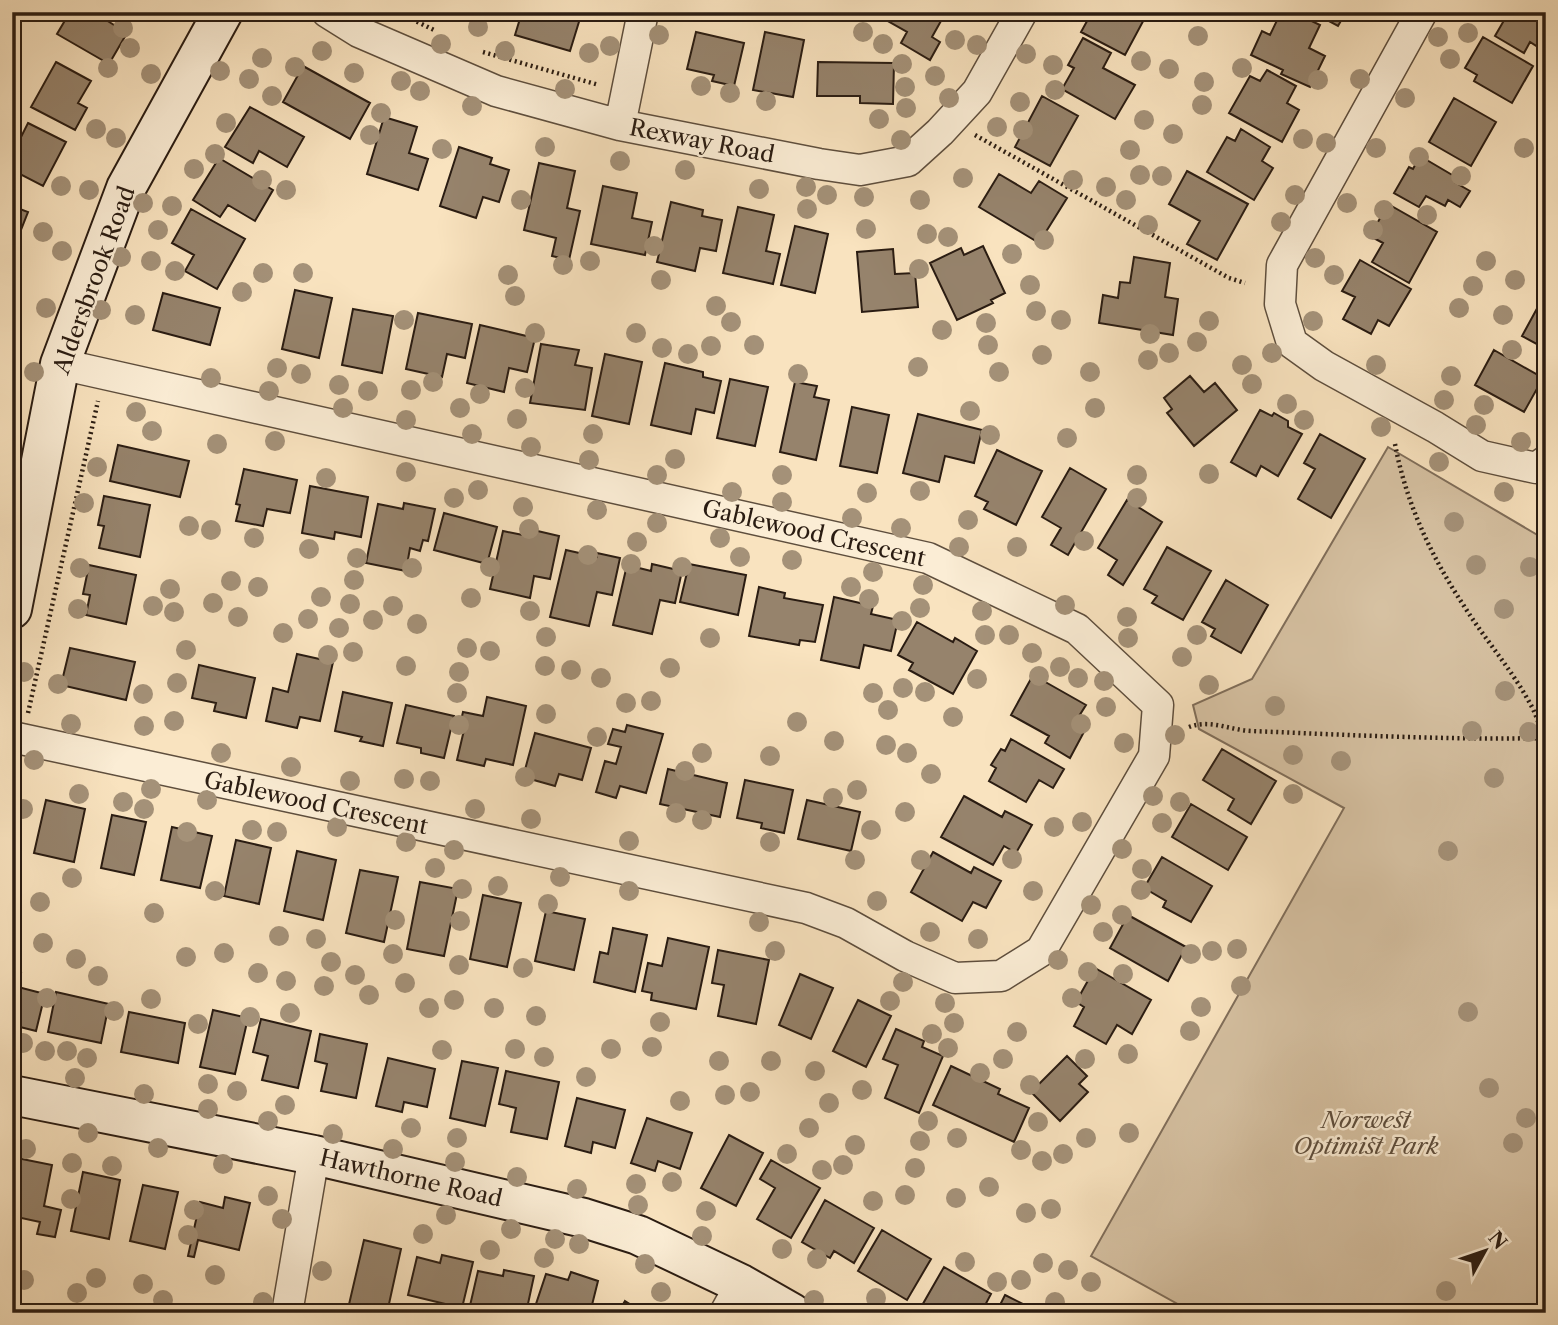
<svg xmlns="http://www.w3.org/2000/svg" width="1558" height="1325" font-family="'Libre Caslon Text',serif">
<rect width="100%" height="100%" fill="#f9e3bf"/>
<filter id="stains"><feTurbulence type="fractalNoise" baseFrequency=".00286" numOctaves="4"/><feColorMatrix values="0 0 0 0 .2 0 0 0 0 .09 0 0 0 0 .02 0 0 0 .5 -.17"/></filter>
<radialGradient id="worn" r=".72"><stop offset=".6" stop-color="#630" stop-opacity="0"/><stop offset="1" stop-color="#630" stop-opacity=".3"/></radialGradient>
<path fill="#d6c1a2" stroke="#806e5a" stroke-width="2" d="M1388,447l158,93v773h-352l-103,-57 253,-448 -145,-79 -6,-24 59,-26z"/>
<path fill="#96836c" stroke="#2a1c12" stroke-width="2" d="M70,12h35l4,3 -3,5 21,13 -18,31 -52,-30z
M481,12h27l-2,8z
M522,12h60l-12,39 -55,-16z
M881,12h65l-14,25 8,5 -10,18 -29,-17 6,-11 -28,-16z
M1092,12h56l-23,43 -44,-23z
M1281,12h12l27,13 -11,23 16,8 -15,31 -29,-13 2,-4 -32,-15 11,-24 8,4z
M1312,12h34l-8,14z
M1497,12h49v22l-8,13 -8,-5 -6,11 -29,-17 11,-19z
M696,32l48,11 -10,43 -22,-5 2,-6 -27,-6z
M765,32l39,8 -11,57 -40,-7z
M1483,37l50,29 -21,37 -38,-22 3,-6 -12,-7z
M1083,38l28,15 -8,15 32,17 -20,34 -53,-30 12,-21 -6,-3z
M56,62l35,19 -13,22 9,5 -12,22 -44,-23z
M818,62l76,1 -1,41 -33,-1v-7h-43z
M303,66l67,37 -20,36 -67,-37z
M1267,70l29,16 -9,17 12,7 -17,32 -53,-29 21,-37 10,5z
M1042,96l36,20 -28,50 -35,-19z
M1454,98l42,24 -25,44 -42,-24z
M250,107l54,30 -17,30 -28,-16 -6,12 -28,-16z
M384,117l33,10 -8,26 19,6 -10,31 -51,-16z
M28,123l38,19 -23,44 -31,-16v-15z
M1241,129l29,18 -8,14 11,7 -19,32 -47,-28 20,-35 8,4z
M459,147l33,11 -2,6 19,6 -10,32 -16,-5 -7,21 -36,-12z
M1420,156l39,23 -3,4 14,8 -10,16 -12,-7 -3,6 -19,-10 -7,11 -25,-14 15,-26 4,2z
M219,158l54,32 -18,31 -27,-16 -8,12 -27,-17z
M539,163l36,8 -8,37 13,3 -11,49 -17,-4 4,-18 -32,-8z
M1187,171l61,33 -31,56 -30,-16 13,-23 -31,-17z
M999,174l32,19 8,-12 28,17 -28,45 -60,-36z
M603,186l34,7 -5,25 20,4 -7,33 -54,-11z
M671,202l32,8 -1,6 20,4 -6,31 -16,-3 -5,23 -38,-9z
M1388,204l49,28 -28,51 -37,-21 11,-19 -13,-7z
M12,206l16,6 -13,33 -3,-1z
M738,207l36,8 -8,36 14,3 -7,30 -50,-11z
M191,209l54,30 -28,50 -32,-18 9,-16 -22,-12z
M795,226l33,8 -13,59 -34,-8z
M983,246l22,47 -14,7 2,3 -36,17 -27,-57 31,-15 3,7z
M893,249l2,25 20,-1 3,34 -56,5 -5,-60z
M1134,257l36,6 -5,34 13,2 -5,36 -74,-12 4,-28 15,3 2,-16 10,1z
M1360,260l51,29 -22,37 -11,-6 -7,14 -28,-15 12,-22 -13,-6z
M295,290l37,8 -13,60 -37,-9z
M1546,292v57l-24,-13z
M163,293l57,15 -10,37 -57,-15z
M353,309l40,7 -11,57 -40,-8z
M418,313l54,11 -7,34 -18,-4 -5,23 -36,-8z
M480,325l55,13 -8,34 -18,-4 -5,24 -37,-9z
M541,344l38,6 -4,15 17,3 -7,42 -55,-7z
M1494,350l49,28 -19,34 -49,-27z
M605,354l37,8 -13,62 -37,-8z
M665,363l38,9v5l18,4 -7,32 -18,-4 -5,25 -40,-9z
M1190,376l14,16 11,-9 22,27 -43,36 -27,-33 5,-4 -8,-11z
M730,379l38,8 -13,59 -38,-8z
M795,382l22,4 -3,11 15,3 -13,60 -36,-8z
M852,407l37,8 -12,58 -37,-7z
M1260,410l12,6 2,-3 14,8v6l14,7 -24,42 -17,-10 -5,10 -25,-14z
M918,414l64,16 -8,33 -29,-7 -6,26 -36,-9z
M1320,434l45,25 -34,59 -33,-19 17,-30 -11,-6z
M118,445l71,16 -9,36 -70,-16z
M997,450l45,21 -26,54 -32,-16 4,-7 -13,-6z
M1070,468l36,21 -38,66 -17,-10 10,-17 -19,-11z
M244,469l53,11 -7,33 -23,-4 -4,17 -27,-5 4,-16 -4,-1z
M310,486l58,11 -7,40 -26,-5 -1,7 -32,-6z
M104,496l46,9 -10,52 -41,-9 5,-22 -6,-1z
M1127,500l35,22 -39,63 -15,-10 9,-15 -19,-12z
M404,503l31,6 -7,32 -5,-1 -3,11 -10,-3 -4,23 -40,-8 12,-59 25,5z
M444,513l53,14 -10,37 -53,-14z
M529,529l30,7 -9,43 -16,-3 -4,22 -40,-9 13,-58 25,5z
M1167,547l44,24 -28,49 -31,-17 5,-7 -13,-7z
M566,550l31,7v-4l23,5 -8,37 -15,-3 -8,34 -39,-9z
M652,564l30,7 -7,32 -15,-3 -8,34 -39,-9 14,-60 24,6z
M689,564l57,11 -8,40 -58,-13z
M89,565l47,10 -10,49 -40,-9 4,-20 -7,-1z
M1226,580l42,25 -27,48 -30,-17 4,-7 -13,-7z
M759,587l26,6 -1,5 39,7 -8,37 -15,-2 -1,5 -50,-9z
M834,597l39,9 -2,8 27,6 -7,31 -27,-6 -5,23 -38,-8z
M917,622l36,20 2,-4 22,13 -24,43 -44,-24 4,-7 -15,-8z
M70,648l65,14 -9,38 -65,-15z
M297,654l36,8 -13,59 -20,-4 -3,11 -31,-7 7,-33 15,4z
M199,665l56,13 -9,40 -32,-7 2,-8 -24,-5z
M1033,675l53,30 -12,19 11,6 -15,28 -25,-15 4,-7 -38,-21z
M343,692l49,11 -9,43 -23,-5 2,-4 -27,-6z
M487,697l39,9 -13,59 -27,-6 -2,7 -27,-6 7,-30 -5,-1 4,-17 20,4z
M406,705l48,11 -10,42 -23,-5v-5l-24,-5z
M627,725l36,9 -17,59 -26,-7 -4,12 -20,-6 9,-31 11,3 5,-17 -13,-3 5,-15 12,3z
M535,733l56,15 -9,32 -23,-6 -4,12 -32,-9z
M1011,739l53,30 -11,19 -14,-8 -13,22 -37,-21 7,-13 -5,-3 10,-16 4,2z
M1222,749l54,32 -25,43 -23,-14 6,-11 -31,-19z
M668,769l59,14 -7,34 -60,-13z
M745,780l48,10 -9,43 -23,-5 1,-5 -25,-5z
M964,796l38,21 3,-6 27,14 -16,28 -12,-7 -11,19 -52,-28z
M46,800l39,9 -11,53 -40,-9z
M807,800l53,12 -9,39 -53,-12z
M1191,804l56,33 -19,33 -56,-33z
M112,815l34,7 -12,53 -33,-7z
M172,827l40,9 -12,52 -39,-8z
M236,840l35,8 -12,56 -35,-8z
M297,851l39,9 -13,60 -39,-9z
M933,852l38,21 3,-6 27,14 -15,27 -13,-6 -11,19 -51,-29z
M1162,857l50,29 -21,36 -28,-15 3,-6 -22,-13z
M360,870l38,7 -14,65 -38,-9z
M420,882l38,7 -14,67 -37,-7z
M483,895l38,8 -14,64 -37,-8z
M546,911l39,8 -11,51 -39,-9z
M1128,915l58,32 -18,34 -58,-33z
M613,928l34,7 -12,57 -41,-10 6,-30 8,2z
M668,938l41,9 -13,62 -45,-9 1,-7 -10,-2 6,-28 14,3z
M718,950l51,10 -13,64 -38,-8 6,-31 -12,-2z
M1095,968l56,32 -19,34 -15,-9 -11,19 -32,-18 10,-19 -8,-5z
M12,971l9,2 -3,14 27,7 -9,37 -24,-6z
M800,974l33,14 -22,51 -32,-14z
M56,992l53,12 -8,39 -53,-11z
M858,1000l33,16 -25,51 -33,-16z
M213,1010l35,8 -13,56 -35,-7z
M129,1012l56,11 -7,40 -57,-11z
M261,1019l50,12 -13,57 -36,-8 6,-24 -15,-4z
M896,1029l28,12 -2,6 21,9 -24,57 -34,-15 13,-33 -15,-6z
M320,1034l47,10 -11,54 -35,-7 6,-27 -12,-3z
M1067,1056l20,20 -8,8 9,8 -28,29 -29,-29z
M388,1058l47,11 -8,38 -23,-5 -2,10 -26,-6z
M462,1061l36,7 -13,58 -35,-8z
M951,1066l49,23 -2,5 31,14 -15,34 -81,-37z
M506,1071l53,11 -12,57 -36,-7 5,-24 -17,-4z
M577,1098l48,12 -10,38 -22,-6 -2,11 -26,-7z
M647,1118l45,15 -12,36 -22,-8 -3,10 -24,-8z
M729,1135l34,18 -27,53 -35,-18z
M17,1158l35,7 -8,41 17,4 -6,27 -18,-3 3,-12 -28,-6v-37z
M771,1160l49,28 -29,50 -34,-19 18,-31 -15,-9z
M83,1172l37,8 -11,59 -38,-8z
M143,1185l35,7 -13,57 -35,-8z
M225,1197l25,6 -11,47 -41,-10 -4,17 -6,-1 12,-54 23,6z
M825,1200l49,28 -20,35 -20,-12 -4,7 -28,-16z
M882,1230l49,29 -24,41 -49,-29z
M364,1240l37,9 -14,64h-40z
M442,1255l31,7 -11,46 -54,-13 9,-38 23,6z
M944,1267l47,27 -10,19h-54l-7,-4z
M504,1270l30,6 -8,37h-45l-12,-3 9,-39 25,5z
M571,1272l27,9 -8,32h-48l-8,-3 12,-36 22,6z
M1005,1295l36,18h-45z
M625,1301l19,12h-26z"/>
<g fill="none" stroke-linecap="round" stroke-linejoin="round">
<g stroke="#5e4e3d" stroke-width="33">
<path id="street" d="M327,12l32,20 137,59 124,34 199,39 41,6 48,-9 32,-29 37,-40 45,-80
M1422,12l-140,253 -2,39 12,39 32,23 111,61 47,29 54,12 10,-7
M620,125l23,-113
M12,737l794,171 40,15 59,33 50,22 46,-2 40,-25 113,-195 4,-51 -81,-76 -149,-71 -868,-194
M287,1313l27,-158
M725,1313l16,-29"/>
</g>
<g stroke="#2a1c12" stroke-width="42">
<path id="secondary" d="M12,609l48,-245 66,-176 97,-176
M12,1095l302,60 270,63 54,17 103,49 51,29"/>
</g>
<path stroke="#2a1c12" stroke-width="4.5" stroke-dasharray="2 3.5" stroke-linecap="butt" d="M397,12l37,18
M483,52l116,33
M975,135l254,143 16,5
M1395,444c11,59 36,112 69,162 22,35 50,66 69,103 5,11 9,24 13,36
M28,713l70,-312
M1189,727c21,-8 41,3 62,4 99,4 196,9 295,7"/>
<use href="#street" stroke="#fbedd5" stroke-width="30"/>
<use href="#secondary" stroke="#fbedd5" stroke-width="38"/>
</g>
<g fill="#a49178">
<circle cx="478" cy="27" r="10"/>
<circle cx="123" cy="28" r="10"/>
<circle cx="863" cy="32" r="10"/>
<circle cx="1468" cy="33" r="10"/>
<circle cx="659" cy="35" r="10"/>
<circle cx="1198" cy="36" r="10"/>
<circle cx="1438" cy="37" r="10"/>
<circle cx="955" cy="40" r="10"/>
<circle cx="441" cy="44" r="10"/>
<circle cx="883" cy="44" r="10"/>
<circle cx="977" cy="45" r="10"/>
<circle cx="610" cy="46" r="10"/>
<circle cx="130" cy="48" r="10"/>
<circle cx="322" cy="51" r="10"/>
<circle cx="505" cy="51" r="10"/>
<circle cx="589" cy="53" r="10"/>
<circle cx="1026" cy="54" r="10"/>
<circle cx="262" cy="58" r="10"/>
<circle cx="1450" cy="59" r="10"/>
<circle cx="1141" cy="61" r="10"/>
<circle cx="902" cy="64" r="10"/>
<circle cx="1053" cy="65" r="10"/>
<circle cx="295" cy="67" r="10"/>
<circle cx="108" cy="68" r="10"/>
<circle cx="1242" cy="68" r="10"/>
<circle cx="1169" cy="69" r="10"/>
<circle cx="220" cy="71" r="10"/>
<circle cx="354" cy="73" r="10"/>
<circle cx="151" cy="74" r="10"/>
<circle cx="935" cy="76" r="10"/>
<circle cx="249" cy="79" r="10"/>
<circle cx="1360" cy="79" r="10"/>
<circle cx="1318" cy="80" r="10"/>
<circle cx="401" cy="81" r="10"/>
<circle cx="1204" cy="82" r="10"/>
<circle cx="701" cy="86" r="10"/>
<circle cx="905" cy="87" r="10"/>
<circle cx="565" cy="89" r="10"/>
<circle cx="1055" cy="90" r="10"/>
<circle cx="420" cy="91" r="10"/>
<circle cx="730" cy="93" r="10"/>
<circle cx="272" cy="96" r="10"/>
<circle cx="949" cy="98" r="10"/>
<circle cx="1405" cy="98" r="10"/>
<circle cx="766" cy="101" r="10"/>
<circle cx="1020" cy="102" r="10"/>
<circle cx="1202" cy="105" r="10"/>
<circle cx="472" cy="106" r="10"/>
<circle cx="906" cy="108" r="10"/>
<circle cx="381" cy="113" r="10"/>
<circle cx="879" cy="119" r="10"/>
<circle cx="1144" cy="120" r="10"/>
<circle cx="226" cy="123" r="10"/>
<circle cx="997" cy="127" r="10"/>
<circle cx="96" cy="129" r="10"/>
<circle cx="1023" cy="130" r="10"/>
<circle cx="1173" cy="134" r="10"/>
<circle cx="370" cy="135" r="10"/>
<circle cx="116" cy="138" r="10"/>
<circle cx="1303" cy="139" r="10"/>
<circle cx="901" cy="140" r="10"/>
<circle cx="1326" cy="143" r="10"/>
<circle cx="545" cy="147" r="10"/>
<circle cx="1376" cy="148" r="10"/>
<circle cx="1524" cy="148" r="10"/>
<circle cx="442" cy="149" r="10"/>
<circle cx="1130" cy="150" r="10"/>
<circle cx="215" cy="154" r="10"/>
<circle cx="1419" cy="157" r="10"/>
<circle cx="620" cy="161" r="10"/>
<circle cx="194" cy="169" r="10"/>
<circle cx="685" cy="170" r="10"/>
<circle cx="1140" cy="175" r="10"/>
<circle cx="1162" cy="176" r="10"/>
<circle cx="1461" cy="176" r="10"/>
<circle cx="963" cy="178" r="10"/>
<circle cx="262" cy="180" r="10"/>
<circle cx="1073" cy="180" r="10"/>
<circle cx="61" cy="186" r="10"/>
<circle cx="806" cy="187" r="10"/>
<circle cx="1106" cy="187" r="10"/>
<circle cx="759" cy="189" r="10"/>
<circle cx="89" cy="190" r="10"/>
<circle cx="286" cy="190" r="10"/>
<circle cx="827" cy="195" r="10"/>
<circle cx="1295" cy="195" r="10"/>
<circle cx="864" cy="197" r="10"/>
<circle cx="521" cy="200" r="10"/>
<circle cx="920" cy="200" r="10"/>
<circle cx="1126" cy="200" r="10"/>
<circle cx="143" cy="203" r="10"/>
<circle cx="1347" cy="203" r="10"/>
<circle cx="172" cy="206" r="10"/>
<circle cx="807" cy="209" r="10"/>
<circle cx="1384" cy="210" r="10"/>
<circle cx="1427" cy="215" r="10"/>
<circle cx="1281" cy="222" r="10"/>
<circle cx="1148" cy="225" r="10"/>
<circle cx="866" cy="229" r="10"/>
<circle cx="158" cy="230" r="10"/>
<circle cx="1373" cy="230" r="10"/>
<circle cx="43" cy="232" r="10"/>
<circle cx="927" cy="234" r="10"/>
<circle cx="948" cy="237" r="10"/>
<circle cx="1044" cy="240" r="10"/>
<circle cx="654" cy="246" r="10"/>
<circle cx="62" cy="251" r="10"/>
<circle cx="1012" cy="254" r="10"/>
<circle cx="121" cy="257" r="10"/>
<circle cx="1315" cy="258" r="10"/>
<circle cx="151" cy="261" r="10"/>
<circle cx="590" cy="261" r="10"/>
<circle cx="1486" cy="261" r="10"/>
<circle cx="563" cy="265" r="10"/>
<circle cx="919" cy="269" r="10"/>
<circle cx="175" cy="271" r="10"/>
<circle cx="263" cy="273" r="10"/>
<circle cx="303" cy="273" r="10"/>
<circle cx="508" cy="275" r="10"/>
<circle cx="1334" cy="275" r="10"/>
<circle cx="661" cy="280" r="10"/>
<circle cx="1515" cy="280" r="10"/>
<circle cx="1030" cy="285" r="10"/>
<circle cx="1473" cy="286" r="10"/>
<circle cx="242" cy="292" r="10"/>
<circle cx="515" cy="296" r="10"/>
<circle cx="716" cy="306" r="10"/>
<circle cx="46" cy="308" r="10"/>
<circle cx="1459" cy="308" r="10"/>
<circle cx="101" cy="310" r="10"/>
<circle cx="1036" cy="311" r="10"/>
<circle cx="135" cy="315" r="10"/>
<circle cx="1503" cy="315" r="10"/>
<circle cx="404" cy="320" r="10"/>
<circle cx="1061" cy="320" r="10"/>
<circle cx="1209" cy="321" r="10"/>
<circle cx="1313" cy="321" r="10"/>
<circle cx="731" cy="322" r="10"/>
<circle cx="986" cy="323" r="10"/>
<circle cx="942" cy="330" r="10"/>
<circle cx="535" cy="333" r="10"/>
<circle cx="636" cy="333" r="10"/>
<circle cx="1150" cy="334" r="10"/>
<circle cx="1197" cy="342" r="10"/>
<circle cx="754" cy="345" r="10"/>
<circle cx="988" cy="345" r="10"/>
<circle cx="711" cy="346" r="10"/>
<circle cx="662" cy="348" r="10"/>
<circle cx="1512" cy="350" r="10"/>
<circle cx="1169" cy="353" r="10"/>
<circle cx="1272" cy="353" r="10"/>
<circle cx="688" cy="354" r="10"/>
<circle cx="1042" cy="355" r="10"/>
<circle cx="1148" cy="360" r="10"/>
<circle cx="1242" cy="365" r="10"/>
<circle cx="1376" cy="365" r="10"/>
<circle cx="918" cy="367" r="10"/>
<circle cx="277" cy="368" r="10"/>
<circle cx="34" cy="372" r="10"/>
<circle cx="999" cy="372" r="10"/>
<circle cx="1090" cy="372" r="10"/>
<circle cx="301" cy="374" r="10"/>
<circle cx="798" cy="374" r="10"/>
<circle cx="1451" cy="376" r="10"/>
<circle cx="211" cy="378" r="10"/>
<circle cx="433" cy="382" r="10"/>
<circle cx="1252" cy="384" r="10"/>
<circle cx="339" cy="385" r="10"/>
<circle cx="525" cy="388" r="10"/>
<circle cx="411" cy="390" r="10"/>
<circle cx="269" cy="391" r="10"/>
<circle cx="368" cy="391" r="10"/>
<circle cx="480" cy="394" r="10"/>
<circle cx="1444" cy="400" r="10"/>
<circle cx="1287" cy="404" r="10"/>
<circle cx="1484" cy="405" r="10"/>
<circle cx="343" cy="408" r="10"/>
<circle cx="460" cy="408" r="10"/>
<circle cx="1095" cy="408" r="10"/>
<circle cx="970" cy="411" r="10"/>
<circle cx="136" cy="412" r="10"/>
<circle cx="517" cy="419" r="10"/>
<circle cx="406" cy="420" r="10"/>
<circle cx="1304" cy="420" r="10"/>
<circle cx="1476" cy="425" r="10"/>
<circle cx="1381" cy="427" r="10"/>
<circle cx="152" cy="431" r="10"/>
<circle cx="472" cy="434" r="10"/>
<circle cx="593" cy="434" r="10"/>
<circle cx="990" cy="435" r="10"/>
<circle cx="1067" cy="438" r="10"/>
<circle cx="275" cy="441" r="10"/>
<circle cx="1521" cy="442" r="10"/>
<circle cx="217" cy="444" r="10"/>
<circle cx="531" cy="447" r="10"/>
<circle cx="675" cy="459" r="10"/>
<circle cx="589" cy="460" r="10"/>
<circle cx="1439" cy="462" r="10"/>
<circle cx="97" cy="467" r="10"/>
<circle cx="406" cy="472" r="10"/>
<circle cx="1209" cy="474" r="10"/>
<circle cx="657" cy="475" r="10"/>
<circle cx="782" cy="475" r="10"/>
<circle cx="1137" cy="475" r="10"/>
<circle cx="326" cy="478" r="10"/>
<circle cx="478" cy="490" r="10"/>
<circle cx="920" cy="491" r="10"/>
<circle cx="732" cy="492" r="10"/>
<circle cx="1504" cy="492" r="10"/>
<circle cx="867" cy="493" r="10"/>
<circle cx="454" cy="498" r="10"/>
<circle cx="1137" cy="498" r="10"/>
<circle cx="782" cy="502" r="10"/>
<circle cx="84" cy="503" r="10"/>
<circle cx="523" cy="507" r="10"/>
<circle cx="597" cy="510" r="10"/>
<circle cx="852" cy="518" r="10"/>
<circle cx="968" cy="520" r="10"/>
<circle cx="1454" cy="522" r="10"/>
<circle cx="657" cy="523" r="10"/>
<circle cx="189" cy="526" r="10"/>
<circle cx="901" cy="528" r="10"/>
<circle cx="529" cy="529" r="10"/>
<circle cx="211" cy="530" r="10"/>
<circle cx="254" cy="538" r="10"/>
<circle cx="720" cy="538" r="10"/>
<circle cx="1084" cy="541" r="10"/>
<circle cx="637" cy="542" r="10"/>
<circle cx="959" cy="547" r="10"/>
<circle cx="1017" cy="547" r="10"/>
<circle cx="309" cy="549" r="10"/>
<circle cx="588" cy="555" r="10"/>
<circle cx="740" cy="557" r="10"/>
<circle cx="357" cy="558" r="10"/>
<circle cx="792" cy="560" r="10"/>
<circle cx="631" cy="564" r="10"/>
<circle cx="1476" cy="565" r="10"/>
<circle cx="490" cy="567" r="10"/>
<circle cx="682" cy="567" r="10"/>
<circle cx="1530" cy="567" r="10"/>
<circle cx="80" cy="568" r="10"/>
<circle cx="412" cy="568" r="10"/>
<circle cx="873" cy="572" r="10"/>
<circle cx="354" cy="580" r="10"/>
<circle cx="231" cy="581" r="10"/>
<circle cx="923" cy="585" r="10"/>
<circle cx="258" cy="587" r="10"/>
<circle cx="851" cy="587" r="10"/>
<circle cx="170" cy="589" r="10"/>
<circle cx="321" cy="597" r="10"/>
<circle cx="471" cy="598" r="10"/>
<circle cx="869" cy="599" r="10"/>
<circle cx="213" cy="603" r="10"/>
<circle cx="350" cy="604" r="10"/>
<circle cx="1065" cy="605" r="10"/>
<circle cx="153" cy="606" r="10"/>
<circle cx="393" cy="606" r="10"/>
<circle cx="920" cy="608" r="10"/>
<circle cx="78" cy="609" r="10"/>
<circle cx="1504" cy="609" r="10"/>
<circle cx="530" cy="611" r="10"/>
<circle cx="982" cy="611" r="10"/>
<circle cx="174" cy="612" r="10"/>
<circle cx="238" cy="617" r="10"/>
<circle cx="1127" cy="617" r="10"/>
<circle cx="308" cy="619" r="10"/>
<circle cx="373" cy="620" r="10"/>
<circle cx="902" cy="621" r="10"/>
<circle cx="417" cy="624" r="10"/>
<circle cx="339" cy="628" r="10"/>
<circle cx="283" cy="633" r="10"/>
<circle cx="985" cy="635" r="10"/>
<circle cx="1009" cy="635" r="10"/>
<circle cx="1197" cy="635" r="10"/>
<circle cx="546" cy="637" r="10"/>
<circle cx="710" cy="638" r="10"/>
<circle cx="1128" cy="638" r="10"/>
<circle cx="467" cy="648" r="10"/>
<circle cx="186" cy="650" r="10"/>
<circle cx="490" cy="651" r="10"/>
<circle cx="353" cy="652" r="10"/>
<circle cx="1032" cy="653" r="10"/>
<circle cx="328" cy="655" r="10"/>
<circle cx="1182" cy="657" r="10"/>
<circle cx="406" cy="666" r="10"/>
<circle cx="545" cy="666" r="10"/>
<circle cx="1060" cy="667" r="10"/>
<circle cx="670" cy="668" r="10"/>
<circle cx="571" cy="670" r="10"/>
<circle cx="24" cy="672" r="10"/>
<circle cx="459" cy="672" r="10"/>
<circle cx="1039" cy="676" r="10"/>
<circle cx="601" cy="678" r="10"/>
<circle cx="1078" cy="678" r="10"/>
<circle cx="977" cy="679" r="10"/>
<circle cx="1104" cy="681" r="10"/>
<circle cx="177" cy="683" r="10"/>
<circle cx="58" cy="684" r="10"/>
<circle cx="1209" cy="685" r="10"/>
<circle cx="903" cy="688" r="10"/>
<circle cx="1505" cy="691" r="10"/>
<circle cx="925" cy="692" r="10"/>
<circle cx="457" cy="693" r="10"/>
<circle cx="873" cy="693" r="10"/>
<circle cx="143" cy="694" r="10"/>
<circle cx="651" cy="701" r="10"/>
<circle cx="626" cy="703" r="10"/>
<circle cx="1275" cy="706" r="10"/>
<circle cx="1106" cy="707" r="10"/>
<circle cx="888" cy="710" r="10"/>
<circle cx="546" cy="714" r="10"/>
<circle cx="953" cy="717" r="10"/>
<circle cx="174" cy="721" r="10"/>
<circle cx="797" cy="722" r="10"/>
<circle cx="71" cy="724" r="10"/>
<circle cx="1081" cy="724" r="10"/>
<circle cx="459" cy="725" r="10"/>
<circle cx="144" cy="726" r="10"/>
<circle cx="1472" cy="731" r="10"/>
<circle cx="1529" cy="732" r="10"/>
<circle cx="1175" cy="735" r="10"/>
<circle cx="597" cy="737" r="10"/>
<circle cx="834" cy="741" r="10"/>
<circle cx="1124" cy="743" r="10"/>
<circle cx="886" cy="745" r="10"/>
<circle cx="221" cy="753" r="10"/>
<circle cx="702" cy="753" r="10"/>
<circle cx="907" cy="753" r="10"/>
<circle cx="1293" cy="755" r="10"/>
<circle cx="770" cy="756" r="10"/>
<circle cx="34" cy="760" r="10"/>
<circle cx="1341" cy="761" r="10"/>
<circle cx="291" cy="767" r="10"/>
<circle cx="685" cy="771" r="10"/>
<circle cx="931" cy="774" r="10"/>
<circle cx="525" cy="777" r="10"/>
<circle cx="1494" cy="778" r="10"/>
<circle cx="404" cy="779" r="10"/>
<circle cx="350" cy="781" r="10"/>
<circle cx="430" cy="781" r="10"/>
<circle cx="151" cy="789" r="10"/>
<circle cx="857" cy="790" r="10"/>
<circle cx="79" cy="794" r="10"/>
<circle cx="1293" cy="794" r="10"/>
<circle cx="1153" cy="796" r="10"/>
<circle cx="833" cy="798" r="10"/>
<circle cx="207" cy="800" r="10"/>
<circle cx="123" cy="802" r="10"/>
<circle cx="1180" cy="802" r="10"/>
<circle cx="23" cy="809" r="10"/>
<circle cx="144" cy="809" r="10"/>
<circle cx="475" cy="809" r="10"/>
<circle cx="905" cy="812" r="10"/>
<circle cx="676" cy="813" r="10"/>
<circle cx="531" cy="819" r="10"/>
<circle cx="702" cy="820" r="10"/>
<circle cx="1082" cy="822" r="10"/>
<circle cx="1162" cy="823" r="10"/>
<circle cx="337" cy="827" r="10"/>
<circle cx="1054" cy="827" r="10"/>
<circle cx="252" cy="830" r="10"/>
<circle cx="871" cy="830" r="10"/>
<circle cx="187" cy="832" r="10"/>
<circle cx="277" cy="832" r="10"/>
<circle cx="629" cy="841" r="10"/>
<circle cx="406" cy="842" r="10"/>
<circle cx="770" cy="842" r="10"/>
<circle cx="1122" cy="849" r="10"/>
<circle cx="454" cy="850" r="10"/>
<circle cx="1448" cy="851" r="10"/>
<circle cx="1012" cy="859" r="10"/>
<circle cx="855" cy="860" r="10"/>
<circle cx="921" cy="860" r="10"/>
<circle cx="435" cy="868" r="10"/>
<circle cx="1142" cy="869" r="10"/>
<circle cx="560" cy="877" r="10"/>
<circle cx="72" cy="878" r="10"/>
<circle cx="498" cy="886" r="10"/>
<circle cx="462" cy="889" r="10"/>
<circle cx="1141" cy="890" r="10"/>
<circle cx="215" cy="891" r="10"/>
<circle cx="629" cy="891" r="10"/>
<circle cx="1033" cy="891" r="10"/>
<circle cx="877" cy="901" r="10"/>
<circle cx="40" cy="902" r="10"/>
<circle cx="548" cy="904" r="10"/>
<circle cx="1091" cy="905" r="10"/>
<circle cx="154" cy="913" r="10"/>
<circle cx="1122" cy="915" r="10"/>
<circle cx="395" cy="920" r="10"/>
<circle cx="460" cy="921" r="10"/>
<circle cx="759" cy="922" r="10"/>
<circle cx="930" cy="932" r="10"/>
<circle cx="1103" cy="932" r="10"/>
<circle cx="279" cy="936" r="10"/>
<circle cx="316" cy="939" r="10"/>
<circle cx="978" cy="939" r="10"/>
<circle cx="43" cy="943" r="10"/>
<circle cx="1237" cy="949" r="10"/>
<circle cx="775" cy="951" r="10"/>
<circle cx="1212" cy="951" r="10"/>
<circle cx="224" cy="953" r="10"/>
<circle cx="393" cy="954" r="10"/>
<circle cx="1191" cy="954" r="10"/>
<circle cx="186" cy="957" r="10"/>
<circle cx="76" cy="959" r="10"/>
<circle cx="1058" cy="960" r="10"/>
<circle cx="331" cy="962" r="10"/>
<circle cx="459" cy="965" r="10"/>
<circle cx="523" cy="968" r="10"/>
<circle cx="1088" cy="972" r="10"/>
<circle cx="258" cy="973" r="10"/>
<circle cx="1123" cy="974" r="10"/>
<circle cx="355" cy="975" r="10"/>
<circle cx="98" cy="976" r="10"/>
<circle cx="286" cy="981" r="10"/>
<circle cx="903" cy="982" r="10"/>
<circle cx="405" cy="983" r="10"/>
<circle cx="324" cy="986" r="10"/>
<circle cx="1241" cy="986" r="10"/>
<circle cx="369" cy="995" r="10"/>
<circle cx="47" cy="998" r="10"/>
<circle cx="1072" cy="998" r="10"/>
<circle cx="151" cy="999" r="10"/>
<circle cx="454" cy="1000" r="10"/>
<circle cx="890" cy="1001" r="10"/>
<circle cx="945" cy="1003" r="10"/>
<circle cx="1201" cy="1007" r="10"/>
<circle cx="429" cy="1008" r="10"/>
<circle cx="494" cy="1008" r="10"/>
<circle cx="114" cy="1011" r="10"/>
<circle cx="1468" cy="1012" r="10"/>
<circle cx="290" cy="1013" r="10"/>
<circle cx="536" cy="1016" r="10"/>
<circle cx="250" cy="1017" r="10"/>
<circle cx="660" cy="1022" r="10"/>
<circle cx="954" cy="1023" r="10"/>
<circle cx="198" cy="1024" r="10"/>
<circle cx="1190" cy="1031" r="10"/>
<circle cx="1017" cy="1032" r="10"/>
<circle cx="932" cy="1034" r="10"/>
<circle cx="23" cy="1043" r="10"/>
<circle cx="652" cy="1047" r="10"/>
<circle cx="948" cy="1048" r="10"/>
<circle cx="515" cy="1049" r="10"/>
<circle cx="611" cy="1049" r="10"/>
<circle cx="442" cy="1050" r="10"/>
<circle cx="45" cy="1051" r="10"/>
<circle cx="67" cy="1051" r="10"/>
<circle cx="1128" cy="1054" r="10"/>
<circle cx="544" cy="1057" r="10"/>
<circle cx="87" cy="1058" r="10"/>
<circle cx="1003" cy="1059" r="10"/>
<circle cx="1085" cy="1059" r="10"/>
<circle cx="719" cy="1061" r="10"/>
<circle cx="771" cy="1061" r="10"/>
<circle cx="815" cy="1071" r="10"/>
<circle cx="980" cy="1073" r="10"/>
<circle cx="586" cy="1077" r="10"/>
<circle cx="75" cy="1078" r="10"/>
<circle cx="208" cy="1084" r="10"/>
<circle cx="1030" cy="1085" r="10"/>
<circle cx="1489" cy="1088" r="10"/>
<circle cx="862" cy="1090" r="10"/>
<circle cx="237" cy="1091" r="10"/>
<circle cx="750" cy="1092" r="10"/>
<circle cx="144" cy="1094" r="10"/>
<circle cx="725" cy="1095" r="10"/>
<circle cx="680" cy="1101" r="10"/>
<circle cx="829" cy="1103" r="10"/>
<circle cx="285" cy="1105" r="10"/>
<circle cx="208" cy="1109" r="10"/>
<circle cx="1526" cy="1118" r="10"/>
<circle cx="268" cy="1121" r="10"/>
<circle cx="928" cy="1121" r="10"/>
<circle cx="1038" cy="1122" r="10"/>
<circle cx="411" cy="1128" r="10"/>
<circle cx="809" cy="1128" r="10"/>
<circle cx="88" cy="1133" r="10"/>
<circle cx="1129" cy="1133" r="10"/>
<circle cx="333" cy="1134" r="10"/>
<circle cx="457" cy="1138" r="10"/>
<circle cx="957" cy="1138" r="10"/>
<circle cx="1086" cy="1138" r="10"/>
<circle cx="920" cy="1141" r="10"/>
<circle cx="1513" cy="1143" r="10"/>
<circle cx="855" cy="1145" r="10"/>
<circle cx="158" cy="1148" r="10"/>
<circle cx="26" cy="1149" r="10"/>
<circle cx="393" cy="1149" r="10"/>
<circle cx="1021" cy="1150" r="10"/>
<circle cx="787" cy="1154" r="10"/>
<circle cx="1063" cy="1154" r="10"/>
<circle cx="1042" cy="1161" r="10"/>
<circle cx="455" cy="1162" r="10"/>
<circle cx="72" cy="1163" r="10"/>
<circle cx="223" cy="1164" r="10"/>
<circle cx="843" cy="1165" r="10"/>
<circle cx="112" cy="1166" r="10"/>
<circle cx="915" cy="1168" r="10"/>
<circle cx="822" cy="1170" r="10"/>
<circle cx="517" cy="1177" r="10"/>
<circle cx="672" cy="1182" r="10"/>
<circle cx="636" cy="1184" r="10"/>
<circle cx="989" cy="1187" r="10"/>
<circle cx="577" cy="1189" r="10"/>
<circle cx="905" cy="1195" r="10"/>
<circle cx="268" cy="1196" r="10"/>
<circle cx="956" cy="1198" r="10"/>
<circle cx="71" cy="1199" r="10"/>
<circle cx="873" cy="1201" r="10"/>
<circle cx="638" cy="1205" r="10"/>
<circle cx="1051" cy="1209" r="10"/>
<circle cx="194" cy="1210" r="10"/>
<circle cx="706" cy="1211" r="10"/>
<circle cx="1026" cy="1213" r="10"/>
<circle cx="446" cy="1215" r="10"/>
<circle cx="282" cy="1219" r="10"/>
<circle cx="511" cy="1229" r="10"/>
<circle cx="423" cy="1234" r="10"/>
<circle cx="188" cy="1235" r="10"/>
<circle cx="702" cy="1236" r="10"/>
<circle cx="555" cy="1239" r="10"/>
<circle cx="579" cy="1244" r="10"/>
<circle cx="782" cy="1249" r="10"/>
<circle cx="490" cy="1250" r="10"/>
<circle cx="544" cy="1258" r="10"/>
<circle cx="817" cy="1259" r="10"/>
<circle cx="965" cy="1262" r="10"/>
<circle cx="1043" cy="1263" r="10"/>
<circle cx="645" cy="1264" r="10"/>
<circle cx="1068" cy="1270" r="10"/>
<circle cx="322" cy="1271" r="10"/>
<circle cx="215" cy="1275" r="10"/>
<circle cx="96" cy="1278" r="10"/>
<circle cx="24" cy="1280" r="10"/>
<circle cx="1021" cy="1280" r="10"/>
<circle cx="997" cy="1282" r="10"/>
<circle cx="1091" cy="1282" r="10"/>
<circle cx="143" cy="1284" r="10"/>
<circle cx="1446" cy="1291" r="10"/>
<circle cx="661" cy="1292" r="10"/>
<circle cx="77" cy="1293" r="10"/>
<circle cx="876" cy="1298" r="10"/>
<circle cx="163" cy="1300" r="10"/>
<circle cx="814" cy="1300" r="10"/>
<circle cx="263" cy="1302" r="10"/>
<circle cx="1055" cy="1302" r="10"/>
</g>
<g text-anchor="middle" stroke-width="5" stroke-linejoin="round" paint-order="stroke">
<g font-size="23" fill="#2a1c12" stroke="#fbedd5">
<text transform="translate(702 141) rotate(11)" y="8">Rexway Road</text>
<text transform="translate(94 280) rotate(-70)" y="8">Aldersbrook Road</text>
<text transform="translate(814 533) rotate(13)" y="8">Gablewood Crescent</text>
<text transform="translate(316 803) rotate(12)" y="8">Gablewood Crescent</text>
<text transform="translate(411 1178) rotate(13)" y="8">Hawthorne Road</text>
</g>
<g font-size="23" font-style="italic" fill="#5e4e3d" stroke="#fbedd5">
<text x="1366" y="1128">Norwest<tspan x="1366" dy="26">Optimist Park</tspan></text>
</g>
</g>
<rect width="1558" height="1325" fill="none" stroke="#f9e3bf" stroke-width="42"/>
<rect x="14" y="14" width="1530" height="1297" fill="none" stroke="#2a1c12" stroke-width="3.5"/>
<rect x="21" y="21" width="1516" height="1283" fill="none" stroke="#2a1c12" stroke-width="2"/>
<g transform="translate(1485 1251) rotate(50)" stroke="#fbedd5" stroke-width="5" paint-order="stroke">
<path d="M0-5L12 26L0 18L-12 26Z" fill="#2a1c12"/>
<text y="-10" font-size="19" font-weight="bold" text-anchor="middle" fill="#2a1c12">N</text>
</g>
<rect width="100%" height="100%" filter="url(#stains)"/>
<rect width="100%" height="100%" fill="url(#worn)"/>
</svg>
